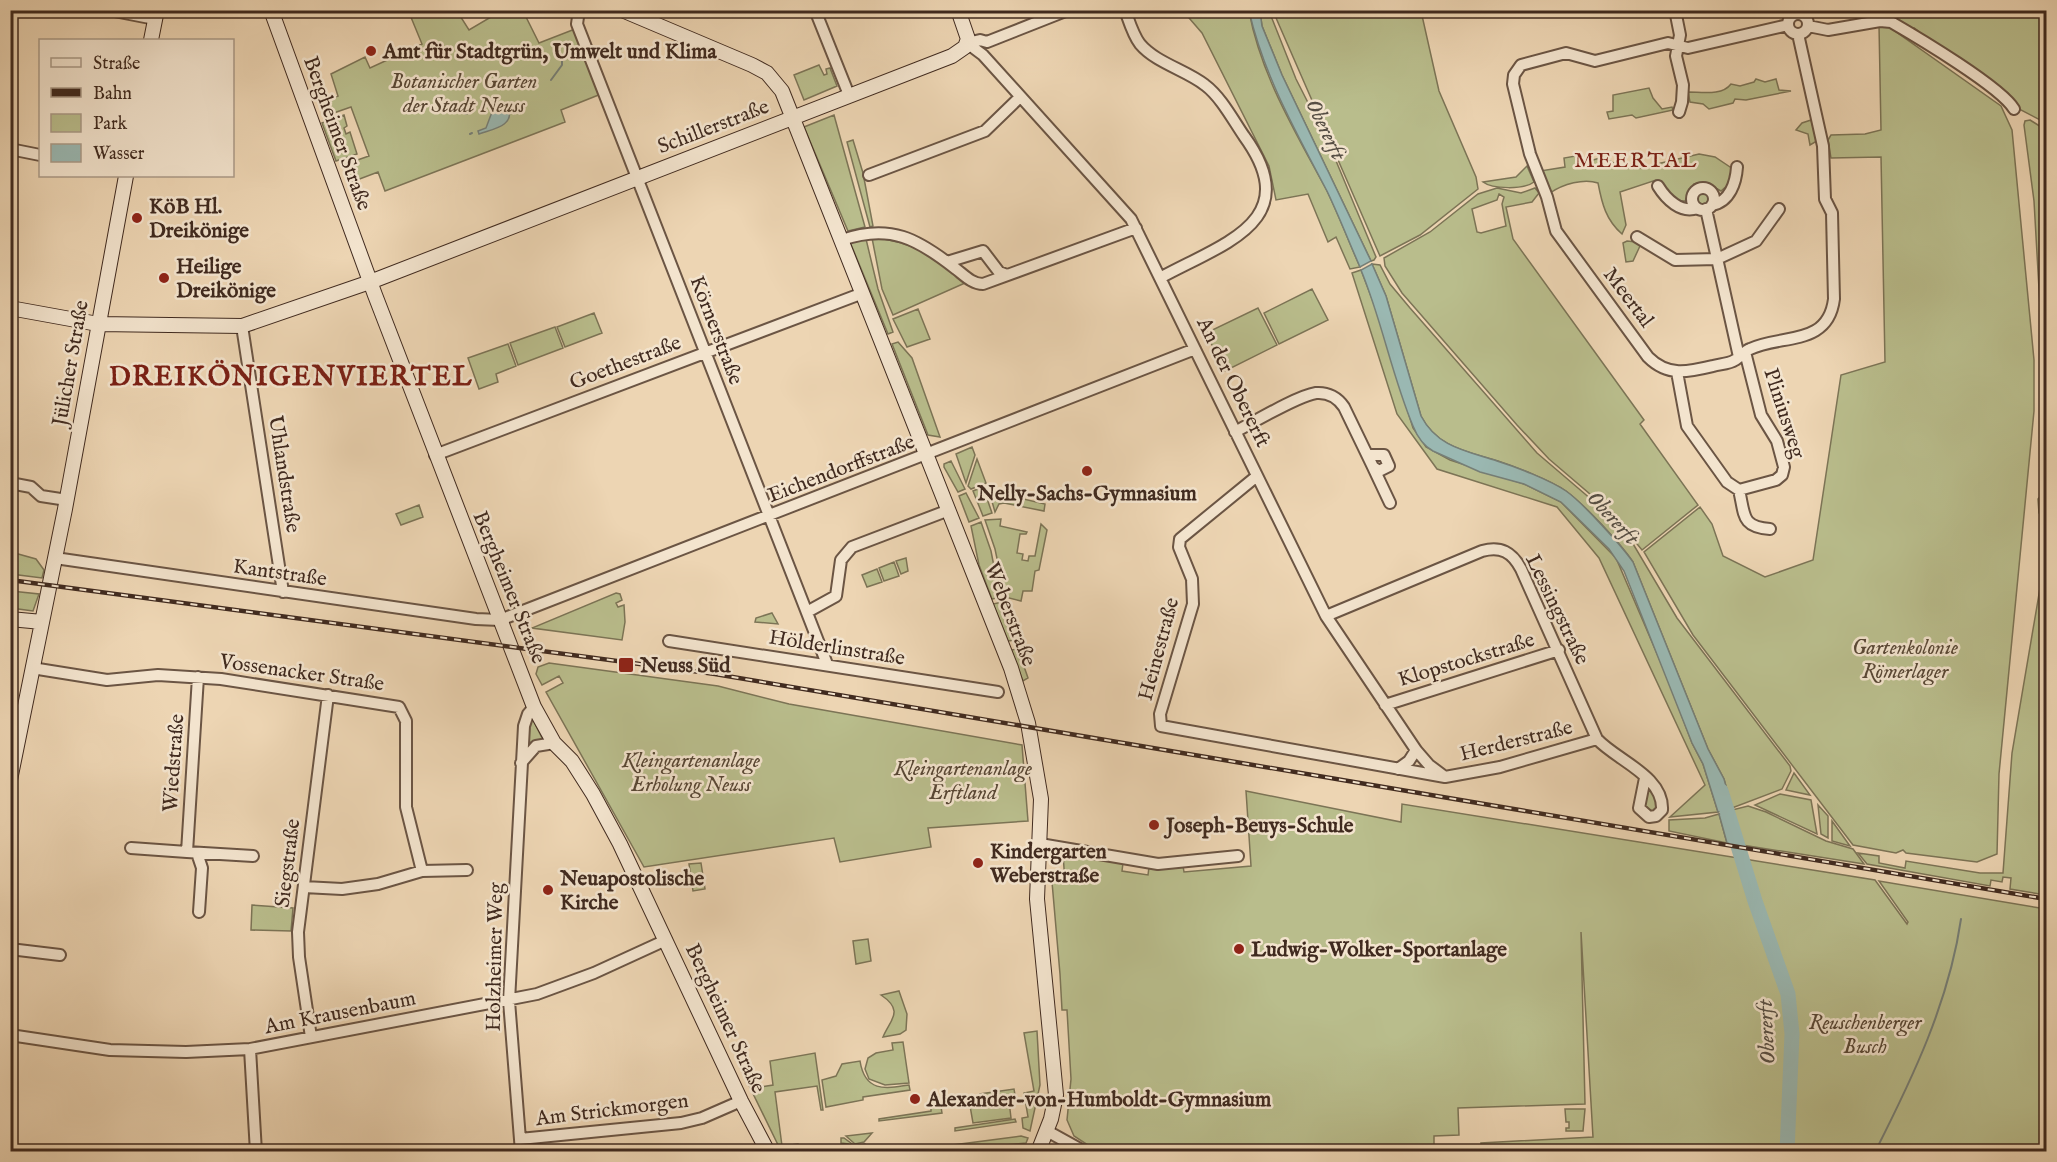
<svg xmlns="http://www.w3.org/2000/svg" width="2057" height="1162" font-family="'IM FELL English',serif">
<rect width="100%" height="100%" fill="#edd5b3"/>
<filter id="stains"><feTurbulence type="fractalNoise" baseFrequency=".00333" numOctaves="4"/><feColorMatrix values="0 0 0 0 .2 0 0 0 0 .09 0 0 0 0 .02 0 0 0 .5 -.17"/></filter>
<radialGradient id="worn" r=".72"><stop offset=".6" stop-color="#630" stop-opacity="0"/><stop offset="1" stop-color="#630" stop-opacity=".3"/></radialGradient>
<path fill="#b9bd8c" stroke="#7c7456" stroke-width="1.5" fill-rule="evenodd" d="M408,10l49,1 12,19 32,-19h22l16,32 36,-14 26,65 -40,16 4,12 -180,69 -7,-19 -29,11 -6,-18 26,-9 -18,-49 -26,9 -4,-13 17,-7 -7,-22 34,-17 5,11 52,-24z
M1884,10l162,1v112l-27,-14 -11,-16 -92,-59 2,-3 -4,-3 -5,3 -28,-17z
M1183,11h66c12,65 47,122 78,180 12,25 22,51 33,76l-10,2 -14,-32 -8,5 -20,-48 -32,6 -7,-34 -67,-133z
M1260,11h9l27,68 33,65 47,113 -2,3 -3,1 -89,-186 -20,-49z
M1273,11h148l18,80 37,86 2,12 -58,46 -40,21z
M1879,25l10,2 112,79 11,24 22,230v51l-35,363 -2,80 -20,8 -71,-9 -3,-3 -7,3 -43,-8 -160,-210 -49,-83 56,-45 12,17 11,32 42,21 48,-17 28,-185 44,-13 -4,-205 -50,1 -3,-18 3,-5 34,-1 16,-4z
M819,65l5,10 3,-1 -1,-5 4,-1 7,18 -33,14 -10,-25z
M1756,79l9,3 11,-3 3,11 12,1 -45,9 -11,-1 -2,4 -24,6 -6,-5 -13,-2 -2,-10c14,0 34,4 43,-8l9,2 14,-4z
M1649,88l4,10 9,11 10,-2 1,3 -37,8 -4,-3 -23,4 -2,-7 6,-1v-16z
M344,115l3,11 -3,2 2,6 4,-2 7,22 -21,7 -14,-38z
M834,115l31,112 -17,4 -44,-104z
M1811,120l6,21 -7,4 -2,-11 -12,-4 6,-7z
M2030,120l16,10v358l-4,-17 3,-77 -11,-193 -10,-76 1,-4z
M853,140l10,33 10,53 -3,1 -23,-85z
M1699,154l16,3 18,12 -4,15 -8,7 -16,-9 -11,2 -9,17h-6l-23,-21 -36,12 6,33 -4,9c-16,-14 -20,-30 -24,-51 -14,-5 -35,1 -48,10l-10,-22 25,-4 -1,-9 17,-3 2,8 20,-6 20,11h17z
M1527,166l7,16c-10,8 -42,7 -51,0l33,-5z
M1497,188l24,5 14,-5 4,5 -7,9 -26,5 7,32 131,181 -4,4 58,81 -56,45 -31,-38 -62,-53 -32,-34 -115,-132 -17,-27 -1,-8 46,-26 48,-38zM1499,194l5,3 -2,7 4,22 -25,7 -4,-1 -5,-23 25,-9z
M1695 199a8 8 0 1 1 16 0a8 8 0 1 1-16 0Z
M872,238c40,2 64,20 93,45l-72,32 -11,-26z
M866,239l12,50 15,43 -5,2 -38,-92z
M1627,241l9,1 4,4 -7,15 -7,1 -3,-19z
M1372,264l8,1 10,19 20,24 127,145 55,47 37,37 48,81 113,148 1,5 -9,18 -50,19 -8,-29 -16,-30 -75,-187c-13,-19 -48,-57 -67,-71 -16,-11 -50,-24 -68,-30 -32,-10 -61,-14 -77,-45l-35,-120z
M1361,270l16,42 36,116 13,19 24,13 74,24 37,18 55,56 51,119 25,66 11,21 15,48 -48,5 35,-32 -106,-227 -42,-51 -120,-38 -40,-55 -45,-141z
M1312,289l16,31 -49,24 -15,-31z
M1258,308l19,37 -52,26 -19,-38z
M918,309l12,30 -23,8 -14,-28z
M594,313l8,20 -37,14 -8,-20z
M555,327l8,21 -45,17 -8,-22z
M898,342l14,16 28,79 -12,-2 -36,-91z
M508,344l8,22 -20,8 2,8 -19,7 -11,-31z
M972,447l3,8 -9,28 -10,-29z
M977,459l9,24 -15,6 -3,-3z
M951,461l14,28 -7,3 -14,-25v-3z
M983,487l9,26 -9,3 -10,-25z
M2046,490v26l-7,-3 -1,-14z
M989,491l56,13 -1,7 -40,-8 -5,1 -4,8z
M966,493l13,25 -10,4 -10,-26z
M419,505l4,12 -22,8 -5,-11z
M1001,519l-1,7 27,6 -1,2h-6l-3,19 6,1 -1,6 6,1 1,-5h6l6,-32 6,6 -8,40 -4,1 -3,20h-9l-2,10 -16,-4 -10,-48 -10,-29z
M981,522l10,29 9,46 -8,2 -13,-34 -8,-39z
M11,552l25,7 8,11 -2,8 -31,-4z
M2046,553v342l-36,-6 1,-11 -8,-1 -1,5 -11,-2 -1,6 -123,-22 -9,-11 21,3v7l26,5 1,-7 74,12h23l9,-120z
M906,558l2,13 -7,3 -5,-13z
M894,562l5,14 -15,5 -5,-13z
M877,569l5,13 -15,5 -5,-12z
M11,591l28,3 -6,17 -22,-3z
M616,593l4,1 2,6 -6,3 2,4 6,-2 1,17 -3,18 -90,-12z
M1002,602l14,38 -8,1 -15,-37z
M772,613l6,11 -23,-2 1,-4z
M1018,649l10,29 -5,3 -12,-31z
M549,663l169,23 71,18 233,41 6,76 -100,7 3,19 -91,15 -6,-24 -190,29 -98,-175 17,-9 -4,-7 -17,9 -6,-11 2,-7z
M531,716l12,24 -18,12 1,-6 3,-1v-14l-3,-1z
M1794,773l16,22 -24,-5z
M1645,787h4l11,17 -5,9 -11,-1z
M1246,791l155,31 1,-18 473,76 32,44 1,-2 -29,-41 167,28v242h-564l-1,-8 112,-6 -12,-205 4,172 -127,4 1,27 -25,1v15h-337l-23,-15 -7,-16 4,-41 -4,-69h-5l-2,-36 -8,-92h13l-2,-28 60,9 -1,8 26,4 1,-8 34,-1 1,6 67,-6z
M1780,794l31,6 6,34 -62,-29z
M1818,805l10,11v22l-7,-4z
M1748,806l18,6 60,29 27,8 11,15 -122,-19 -10,-35z
M1719,814l8,29 -58,-12v-11l36,-2z
M1832,821l18,25 -18,-5z
M701,863l4,26 -12,2 -4,-27z
M252,905l41,3 -2,23 -40,-1z
M868,939l3,22 -15,3 -3,-23z
M899,991l8,23 -1,16 -6,4 -17,3c7,-17 22,-26 -2,-42z
M1037,1031l3,54 -10,46 -7,-3 -1,-10 6,-1 -4,-24 10,-2 -10,-58z
M903,1042l6,41 -24,2 -16,-6 -4,-10 3,-11 8,-5 17,-3 -1,-7z
M815,1053l8,57h-2l-4,-24 -42,6 7,54 16,-2 1,2 -19,3 -39,-80h2l10,19 20,-3 -3,-24z
M860,1061c5,31 24,28 49,24l1,5 -47,7v3l-37,7 -4,-27 14,-4 6,-12z
M1014,1089l1,6 -34,6 -1,-7z
M968,1100v3l-27,4 1,6 -63,8v-2l52,-8v-6z
M1009,1101l2,17 -38,5 -3,-17z
M1565,1109h20l-2,22h-17v-3h3v-6h-3z
M1015,1119l1,3 -61,9v-3z
M872,1133l-8,9 -9,2 -9,-8z
M1021,1136l7,2 -2,5 -73,7v-5z
M841,1138h3l11,8 10,-2 9,7h-79l46,-6 1,3 5,1 1,-5 -7,-1z"/>
<path fill="#9ab8b2" stroke="#767f77" stroke-width="1.5" d="M1249,11h11l2,15 20,49 89,186 -11,6c-11,-25 -21,-51 -33,-76 -31,-59 -63,-115 -78,-180z
M498,102l10,4c8,20 -15,23 -29,28l-1,-3 8,-3 9,-24z
M467,103l5,3v6l-6,2 -9,-4 2,-5z
M1372,264l14,32 35,120c16,31 45,35 76,45 19,6 53,19 69,30 17,12 55,54 67,71l75,187 16,30 8,29 -14,4 -15,-48 -11,-21 -68,-172 -15,-22 -48,-47 -37,-18 -44,-12 -47,-21c-9,-5 -16,-15 -20,-25 -21,-50 -31,-105 -52,-156z
M1732,810l10,35 -15,-2 -8,-29z"/>
<g fill="none" stroke-linecap="round" stroke-linejoin="round">
<path stroke="#767f77" stroke-width="2" d="M551,80l11,-15v-8
M470,134l2,-1
M1875,1152c38,-75 74,-150 86,-233"/>
<path stroke="#9ab8b2" stroke-width="15" d="M1721,791l34,110 33,93 4,40 -5,118"/>
<g stroke="#6b5544" stroke-width="14">
<path id="street" d="M109,10l46,9
M579,10l-2,14 250,640
M815,10l34,85
M1125,10c4,11 8,25 15,34 16,19 46,26 65,41 16,12 28,35 39,51 62,85 -20,107 -84,142
M1675,10l5,25 -4,21 7,29 -1,17 -3,10
M1788 24a10 10 0 1 1 20 0a10 10 0 1 1-20 0Z
M1788,25l-100,23 -20,-5 -73,18 -29,-8 -45,12 -7,10 -1,9 17,70 17,43 9,34 92,126c20,20 40,15 65,9 7,-2 16,-2 22,-6 5,-2 9,-9 15,-11 31,-15 78,-2 84,-50l-2,-86 -7,-14 -2,-53 -25,-112
M1808,26l20,4 52,-9 11,1c26,15 110,65 123,87
M967,43l16,12 148,164 195,397 90,134 13,15 16,12
M967,43l13,-3 7,2 81,-32
M10,149l30,6
M869,175l116,-44 35,-34
M1658,186c8,13 23,28 39,22
M1692 199a11 11 0 1 1 22 0a11 11 0 1 1-22 0Z
M1712,205c18,-3 24,-23 25,-38
M1706,209l33,148
M1637,237l38,23 42,-1 39,-18 23,-32
M842,240c48,-17 76,-1 114,29 8,6 16,15 27,15l153,-56
M947,262l36,-11 16,21 8,3
M242,326l41,266
M1677,372l10,54 40,56 12,8 37,-10 6,-5 2,-8 -7,-26 -16,-26 -16,-63
M1235,432c19,-10 62,-36 81,-39 12,-1 22,5 28,14l29,60 6,4 10,-5 -5,-11h-16
M435,455l428,-162
M1373,467l17,36
M1257,476l-77,63 -1,8 13,32 1,25 -33,110 1,12 284,51 55,-10 97,-28
M10,483l21,4 10,9 26,4
M1739,490c6,25 2,37 31,39
M55,558l421,61 24,1 695,-271
M807,612l29,-16 5,-36 11,-13 97,-37
M1326,616l156,-65c19,-5 30,1 39,18l76,170c19,21 67,37 65,71l-6,6 -7,1 -10,-9 6,-30
M669,641l329,51
M32,668l75,12 51,-5 63,4 178,28 7,14v86l16,64
M1385,705l174,-55
M521,763l15,-17 18,-3
M1398,769l11,-8 7,-11
M1040,844l118,20 80,-8
M131,848l56,4 11,-175
M187,852l66,4
M197,853l5,15 -3,44
M304,887l38,2 36,-5 44,-13 45,-1
M10,949l50,6
M10,1035l100,15 76,2 64,-3 287,-55 57,-21 72,-33
M311,1037l-12,-80 -1,-25 30,-237
M250,1049l6,103
M1047,1131l38,21
M520,1139l161,-16 21,-5 39,-17
M521,1152l-12,-151 15,-275 4,-12 6,-7"/>
</g>
<g stroke="#402a1f" stroke-width="16">
<path id="secondary" d="M271,10l104,285 159,412 20,36 18,18 21,33 27,50 121,257 27,51
M622,10l130,55 15,8 15,18 229,577 17,55 13,76 -4,100 19,196 -5,24 -13,33
M151,40l6,-30
M10,308l88,16 144,2 128,-44 582,-226 13,-9 3,-8 -10,-29
M10,619l32,3
M10,780l55,-271 61,-333"/>
</g>
<use href="#street" stroke="#f3e4ce" stroke-width="10"/>
<use href="#secondary" stroke="#f3e4ce" stroke-width="14"/>
<g stroke="#402a1f" stroke-width="4.5">
<path id="rail" d="M10,580l705,94 1331,225"/>
</g>
<use href="#rail" stroke="#f3e4ce" stroke-width="2" stroke-dasharray="7" stroke-linecap="butt"/>
</g>
<g fill="#8f2418" stroke="#f3e4ce" stroke-width="2">
<circle cx="371" cy="51" r="6"/>
<circle cx="137" cy="218" r="6"/>
<circle cx="164" cy="278" r="6"/>
<circle cx="1087" cy="471" r="6"/>
<rect x="618" y="657" width="16" height="16" rx="3"/>
<circle cx="1154" cy="825" r="6"/>
<circle cx="978" cy="863" r="6"/>
<circle cx="548" cy="890" r="6"/>
<circle cx="1239" cy="949" r="6"/>
<circle cx="915" cy="1099" r="6"/>
</g>
<g text-anchor="middle" stroke-width="5" stroke-linejoin="round" paint-order="stroke">
<g font-size="21" font-weight="bold" fill="#402a1f" stroke="#f3e4ce" text-anchor="start">
<text x="383" y="58">Amt für Stadtgrün, Umwelt und Klima</text>
<text x="149" y="213">KöB Hl.<tspan x="149" dy="24">Dreikönige</tspan></text>
<text x="176" y="273">Heilige<tspan x="176" dy="24">Dreikönige</tspan></text>
<text x="1087" y="500" text-anchor="middle">Nelly-Sachs-Gymnasium</text>
<text x="640" y="672">Neuss Süd</text>
<text x="1166" y="832">Joseph-Beuys-Schule</text>
<text x="990" y="858">Kindergarten<tspan x="990" dy="24">Weberstraße</tspan></text>
<text x="560" y="885">Neuapostolische<tspan x="560" dy="24">Kirche</tspan></text>
<text x="1251" y="956">Ludwig-Wolker-Sportanlage</text>
<text x="927" y="1106">Alexander-von-Humboldt-Gymnasium</text>
</g>
<g font-size="21" font-style="italic" fill="#584735" stroke="#f3e4ce">
<text x="464" y="88">Botanischer Garten<tspan x="464" dy="24">der Stadt Neuss</tspan></text>
<text x="1905" y="654">Gartenkolonie<tspan x="1905" dy="24">Römerlager</tspan></text>
<text x="691" y="767">Kleingartenanlage<tspan x="691" dy="24">Erholung Neuss</tspan></text>
<text x="963" y="775">Kleingartenanlage<tspan x="963" dy="24">Erftland</tspan></text>
<text x="1865" y="1029">Reuschenberger<tspan x="1865" dy="24">Busch</tspan></text>
</g>
<g font-size="21" fill="#402a1f" stroke="#f3e4ce">
<text transform="translate(713 126) rotate(-21)" y="7">Schillerstraße</text>
<text transform="translate(338 133) rotate(70)" y="7">Bergheimer Straße</text>
<text transform="translate(1629 297) rotate(53)" y="7">Meertal</text>
<text transform="translate(717 330) rotate(69)" y="7">Körnerstraße</text>
<text transform="translate(625 362) rotate(-21)" y="7">Goethestraße</text>
<text transform="translate(70 363) rotate(-80)" y="7">Jülicher Straße</text>
<text transform="translate(1234 382) rotate(64)" y="7">An der Obererft</text>
<text transform="translate(1785 413) rotate(72)" y="7">Pliniusweg</text>
<text transform="translate(841 468) rotate(-21)" y="7">Eichendorffstraße</text>
<text transform="translate(285 474) rotate(81)" y="7">Uhlandstraße</text>
<text transform="translate(280 572) rotate(8)" y="7">Kantstraße</text>
<text transform="translate(510 587) rotate(68)" y="7">Bergheimer Straße</text>
<text transform="translate(1558 609) rotate(64)" y="7">Lessingstraße</text>
<text transform="translate(1011 614) rotate(69)" y="7">Weberstraße</text>
<text transform="translate(837 647) rotate(9)" y="7">Hölderlinstraße</text>
<text transform="translate(1158 649) rotate(-75)" y="7">Heinestraße</text>
<text transform="translate(1466 659) rotate(-17)" y="7">Klopstockstraße</text>
<text transform="translate(302 672) rotate(8)" y="7">Vossenacker Straße</text>
<text transform="translate(1516 740) rotate(-14)" y="7">Herderstraße</text>
<text transform="translate(173 763) rotate(-86)" y="7">Wiedstraße</text>
<text transform="translate(287 863) rotate(-83)" y="7">Siegstraße</text>
<text transform="translate(494 957) rotate(-89)" y="7">Holzheimer Weg</text>
<text transform="translate(340 1012) rotate(-11)" y="7">Am Krausenbaum</text>
<text transform="translate(726 1018) rotate(65)" y="7">Bergheimer Straße</text>
<text transform="translate(612 1109) rotate(-7)" y="7">Am Strickmorgen</text>
</g>
<g font-size="22" font-style="italic" fill="#564e44" stroke="#f3e4ce">
<text transform="translate(1327 129) rotate(64)" y="8">Obererft</text>
<text transform="translate(1614 517) rotate(47)" y="8">Obererft</text>
<text transform="translate(1765 1032) rotate(-93)" y="8">Obererft</text>
</g>
<g font-size="22" letter-spacing="1.5" fill="#7a1f14" stroke="#f3e4ce">
<text x="1636" y="167">MEERTAL</text>
</g>
<g font-size="27" font-weight="bold" letter-spacing="1.5" fill="#7a1f14" stroke="#f3e4ce">
<text x="291" y="385">DREIKÖNIGENVIERTEL</text>
</g>
</g>
<rect width="2057" height="1162" fill="none" stroke="#edd5b3" stroke-width="36"/>
<rect x="12" y="12" width="2033" height="1138" fill="none" stroke="#402a1f" stroke-width="3"/>
<rect x="18" y="18" width="2021" height="1126" fill="none" stroke="#402a1f" stroke-width="1.5"/>
<rect x="39" y="39" width="195" height="138" fill="#f3e4ce" stroke="#ab9a88" stroke-width="1.5"/>
<rect x="51" y="58" width="30" height="9" fill="#f3e4ce" stroke="#ab9a88" stroke-width="1.5"/>
<text x="93" y="69" font-size="18" fill="#402a1f">Straße</text>
<rect x="51" y="88" width="30" height="9" fill="#402a1f" stroke="#ab9a88" stroke-width="1.5"/>
<text x="93" y="99" font-size="18" fill="#402a1f">Bahn</text>
<rect x="51" y="114" width="30" height="18" fill="#b9bd8c" stroke="#ab9a88" stroke-width="1.5"/>
<text x="93" y="129" font-size="18" fill="#402a1f">Park</text>
<rect x="51" y="144" width="30" height="18" fill="#9ab8b2" stroke="#ab9a88" stroke-width="1.5"/>
<text x="93" y="159" font-size="18" fill="#402a1f">Wasser</text>
<rect width="100%" height="100%" filter="url(#stains)"/>
<rect width="100%" height="100%" fill="url(#worn)"/>
</svg>
